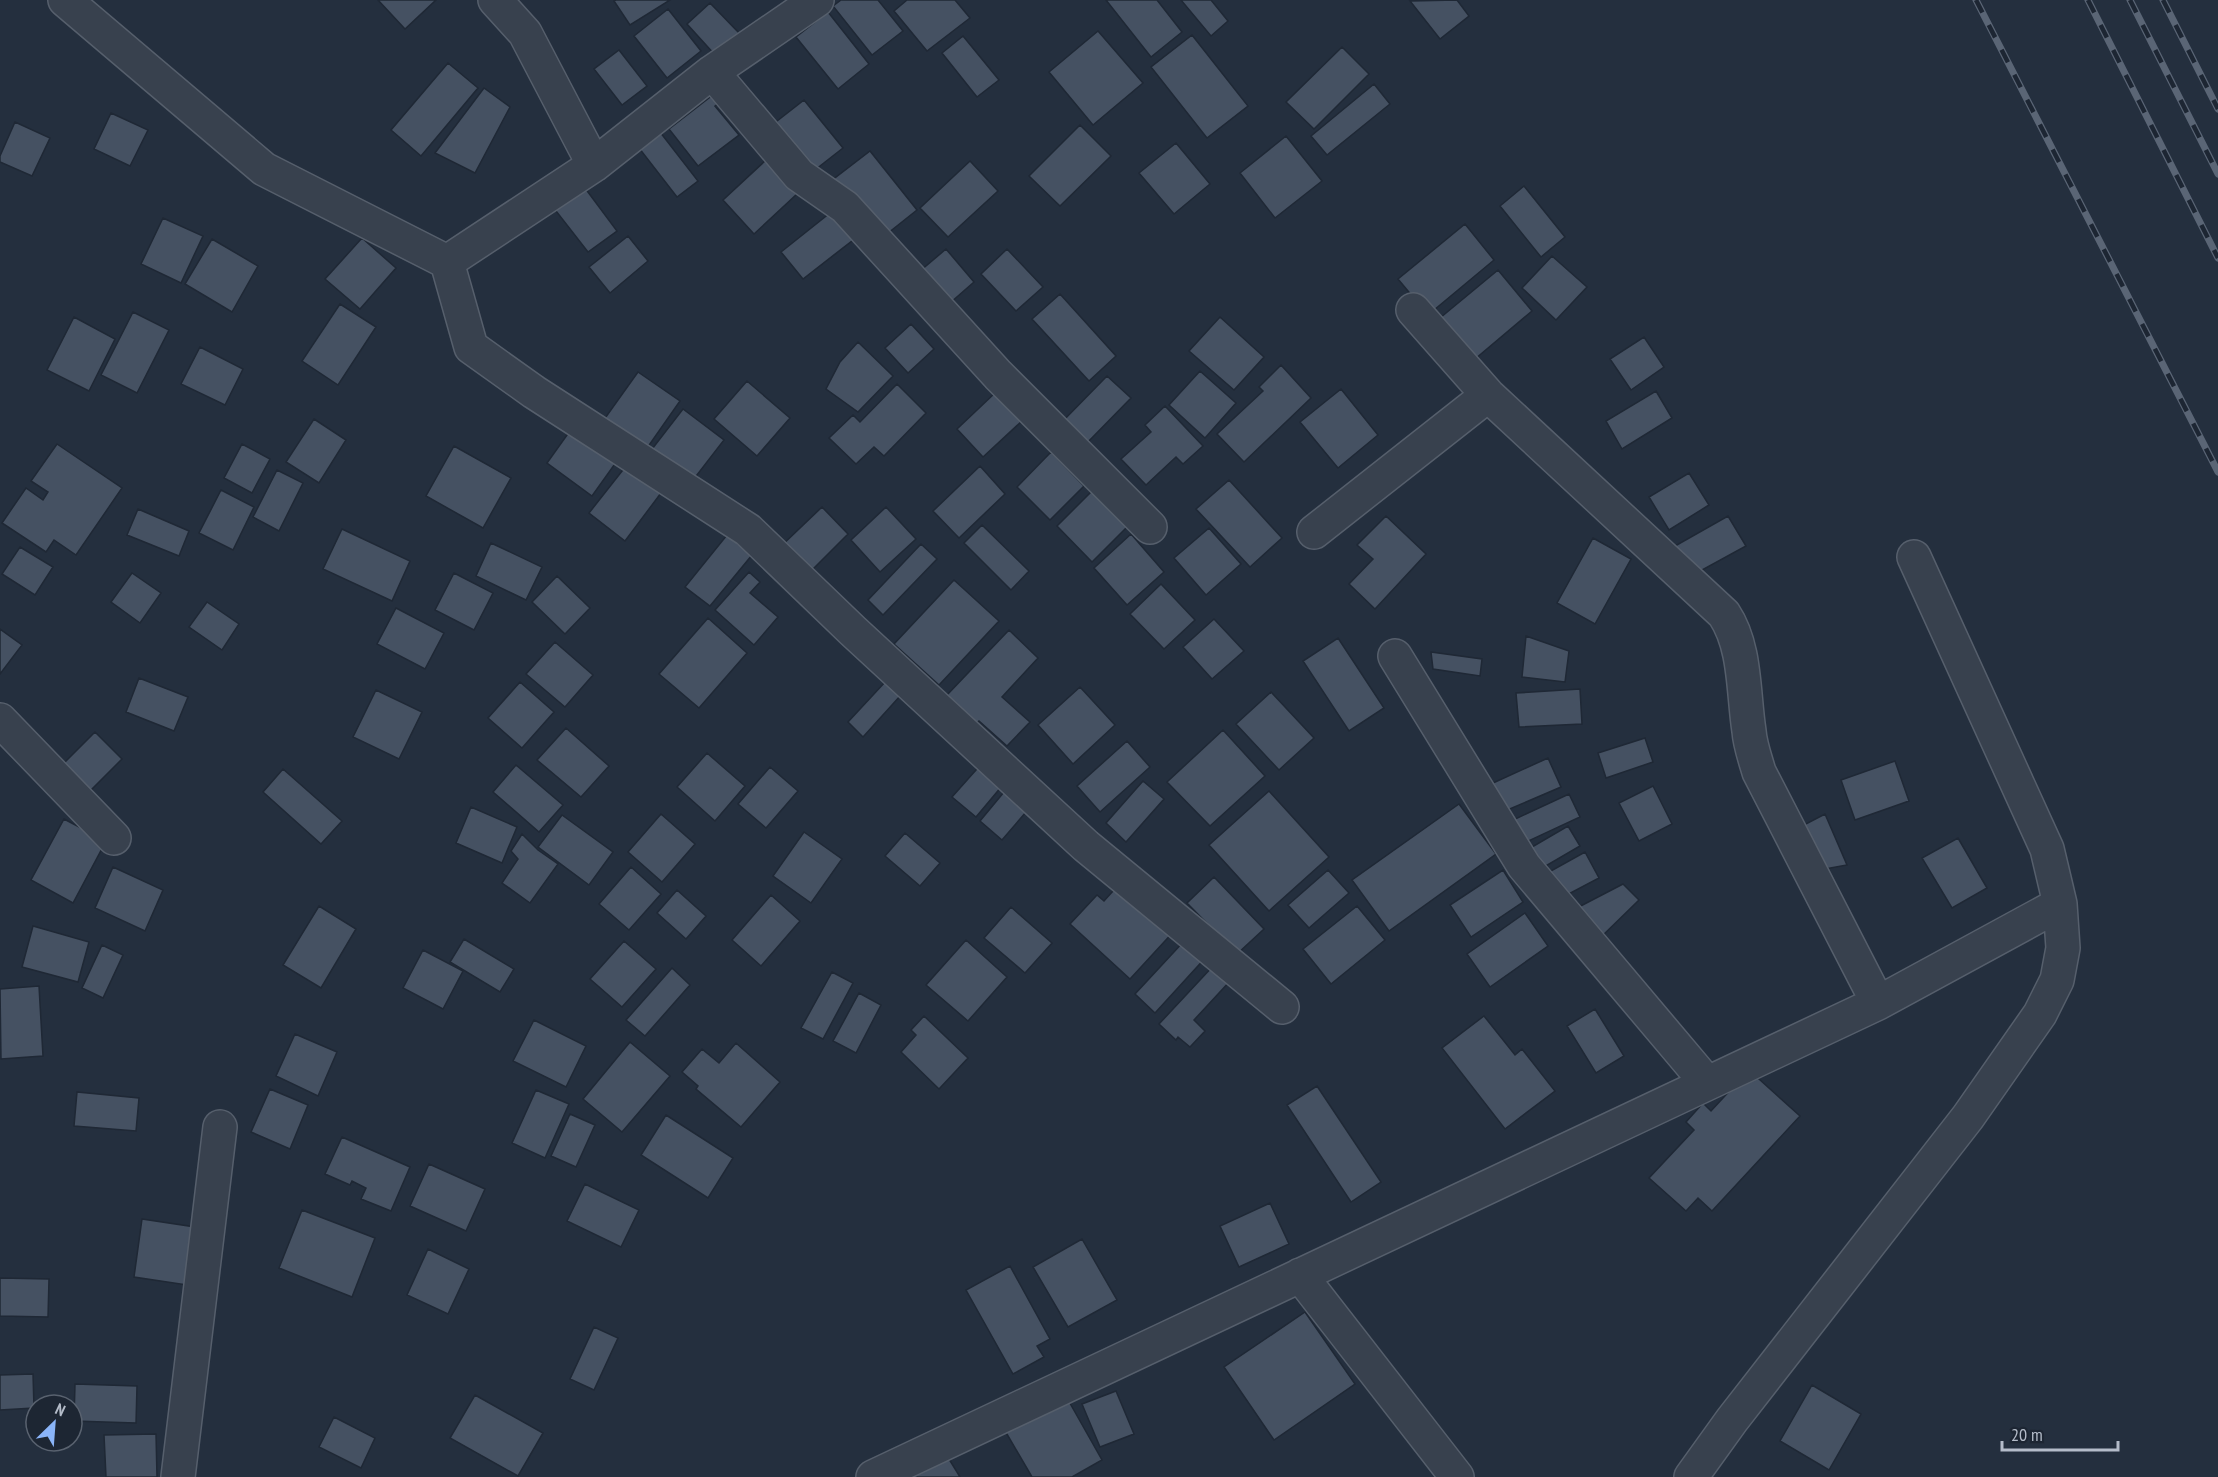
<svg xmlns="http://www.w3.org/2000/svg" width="2218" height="1477" font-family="'PT Sans Narrow',sans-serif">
<rect width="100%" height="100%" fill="#242f3e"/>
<path fill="#455162" stroke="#1f2835" stroke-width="1.5" d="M378,0h58l-31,29z
M616,0h54l-40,25 -16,-24z
M841,0h37l25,31 -31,24 -39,-49z
M907,0h48l15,18 -43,33 -33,-40z
M1106,0h51l25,32 -31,25z
M1181,0h30l17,21 -17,15z
M1457,0l12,16 -29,23 -30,-38z
M710,3l29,30 -23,23 -29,-32z
M668,9l33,42 -34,27 -33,-42z
M828,12l41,52 -31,25 -42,-52z
M1098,31l45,52 -50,42 -44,-53z
M1192,35l56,71 -41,32 -56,-71z
M963,36l36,44 -22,17 -35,-44z
M1342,47l27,27 -55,55 -28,-27z
M619,50l28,36 -25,19 -28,-36z
M448,63l30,25 -57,68 -30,-26z
M1374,84l16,20 -63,51 -16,-19z
M484,88l26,19 -35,66 -40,-20z
M718,91l6,8 -9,7 24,29 -41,31 -29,-37z
M804,100l39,48 -32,25 -39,-48z
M111,113l37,17 -18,36 -36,-17z
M15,122l35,16 -18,38 -32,-14v-6z
M1080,125l31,31 -51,50 -31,-30z
M660,132l38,49 -21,16 -38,-49z
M1286,136l36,45 -47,37 -35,-45z
M1176,143l34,41 -36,30 -35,-41z
M870,151l47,59 -39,31 -47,-60z
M766,160l32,33 -44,41 -31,-34z
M970,161l28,30 -50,46 -28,-29z
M579,180l38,51 -29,21 -39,-50z
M1524,186l41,51 -24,20 -41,-51z
M835,209l22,28 -54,42 -22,-27z
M163,218l40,18 -22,47 -40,-19z
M1465,224l29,36 -66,55 -30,-36z
M628,236l20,25 -38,32 -21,-26z
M362,238l34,30 -36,41 -35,-30z
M212,239l46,27 -26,46 -47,-28z
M946,249l28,33 -32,28 -29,-33z
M1007,249l36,38 -27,24 -35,-37z
M1552,256l35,31 -31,33 -34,-32z
M1498,270l34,41 -57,48 -35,-41z
M1060,294l56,62 -27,25 -57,-62z
M340,304l36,23 -38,58 -36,-24z
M133,312l36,18 -32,63 -36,-18z
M74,317l41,22 -26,52 -42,-21z
M1220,317l44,40 -30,33 -45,-39z
M911,324l23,25 -26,24 -23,-25z
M1644,337l20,30 -33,23 -21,-31z
M858,342l35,34 -35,36 -32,-23 14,-27z
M200,347l43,22 -18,36 -44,-21z
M1281,365l30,33 -67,64 -27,-28 46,-43 -4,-4z
M1200,371l36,32 -31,35 -36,-33z
M638,372l42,29 -35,50 -42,-30z
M1107,376l24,22 -48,49 -23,-23z
M747,381l43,37 -33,38 -43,-37z
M897,384l29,29 -42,43 -10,-9 -18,17 -27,-26 24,-23 7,7z
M1341,389l37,46 -40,33 -38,-46z
M1656,391l16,27 -50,31 -16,-28z
M996,392l27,28 -40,37 -26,-28z
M1165,406l38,40 -20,18 -7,-7 -30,28 -25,-26 30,-27 -6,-7z
M683,409l41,31 -34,44 -41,-31z
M314,419l32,21 -27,43 -33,-21z
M577,421l45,33 -30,42 -45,-33z
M57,444l65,44 -46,67 -22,-15 -8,12 -44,-29 24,-35 17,12 5,-8 -17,-11z
M242,444l28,15 -18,34 -28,-15z
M454,446l57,32 -28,50 -57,-32z
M1051,452l33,34 -34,34 -33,-33z
M626,466l35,27 -36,48 -36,-28z
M980,466l25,28 -46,44 -26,-27z
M277,470l26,13 -24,48 -26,-14z
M1689,473l20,32 -40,25 -20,-33z
M1229,480l53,58 -32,29 -54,-58z
M1094,489l36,35 -38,38 -35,-36z
M221,490l33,17 -21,43 -34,-17z
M822,507l26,27 -44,44 -27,-28z
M886,507l30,32 -36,33 -29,-32z
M138,509l51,22 -10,25 -52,-21z
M1386,516l40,38 -51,55 -26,-25 24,-25 -16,-14z
M1728,516l18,30 -53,29 -18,-29z
M982,525l47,46 -18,19 -47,-47z
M1209,528l32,36 -35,31 -32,-37z
M342,529l68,32 -18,40 -69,-32z
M1131,534l33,38 -37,33 -33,-37z
M727,535l25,20 -42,51 -25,-19z
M1593,538l38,21 -36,65 -38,-21z
M491,543l51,24 -16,33 -50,-24z
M921,544l16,15 -54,56 -15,-15z
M20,547l33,20 -18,28 -33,-21z
M749,572l11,10 -10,11 28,24 -24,28 -39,-35z
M132,573l29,20 -21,30 -29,-21z
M454,573l39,20 -19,37 -39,-20z
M557,576l33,32 -25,26 -33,-32z
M954,580l45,41 -60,64 -45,-41z
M1161,584l34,36 -31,29 -34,-35z
M207,602l32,22 -17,26 -33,-23z
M396,608l48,25 -19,36 -48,-25z
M708,618l39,35 -48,55 -40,-34z
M1214,619l30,32 -32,28 -29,-32z
M0,629l22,16 -22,29z
M1009,630l29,28 -36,39 28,25 -23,24 -28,-25 -2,2 -30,-28z
M1526,636l43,15 -4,31 -43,-5z
M1338,638l46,70 -35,23 -46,-70z
M555,642l38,33 -28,32 -39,-33z
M1431,652l51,7 -2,17 -47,-7z
M139,678l49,19 -14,34 -48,-19z
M886,681l15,14 -38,42 -15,-15z
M520,682l34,30 -32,36 -34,-30z
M1080,687l35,38 -42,39 -35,-39z
M1580,689l2,35 -63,3 -3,-34z
M376,690l46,22 -23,47 -46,-22z
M1271,692l43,46 -35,32 -43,-46z
M566,728l43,38 -28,31 -44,-37z
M1223,730l42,46 -55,50 -43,-44z
M95,732l27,27 -39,39 -27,-27z
M1645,738l8,24 -47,16 -8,-25z
M1127,741l23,26 -50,45 -23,-26z
M707,753l38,33 -30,35 -38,-34z
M1548,758l13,29 -56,24 -12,-28z
M984,761l23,19 -31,37 -24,-20z
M1895,761l14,40 -54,19 -14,-40z
M516,765l47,40 -24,27 -46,-40z
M770,767l28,24 -32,37 -28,-24z
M283,769l59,52 -21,23 -58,-52z
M1143,781l21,18 -38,43 -20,-19z
M1009,786l23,19 -30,35 -22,-19z
M1653,786l19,38 -33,17 -20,-38z
M1269,791l60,66 -60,54 -60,-66z
M1569,794l11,23 -56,26 -11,-23z
M1459,804l37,50 -107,77 -37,-51z
M471,807l46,20 -15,36 -46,-20z
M661,814l34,30 -33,38 -34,-30z
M1825,814l22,51 -22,4 -25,-42z
M562,815l51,37 -24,33 -51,-38z
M64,819l42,22 -33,62 -42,-23z
M1568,826l12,20 -36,21 -12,-20z
M804,832l38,27 -31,44 -38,-27z
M905,833l35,30 -20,23 -35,-30z
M522,834l16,16 20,14 -28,39 -28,-20 16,-24 -7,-8z
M1958,838l29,50 -35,20 -30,-50z
M1585,852l14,26 -36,19 -14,-25z
M113,867l50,23 -18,41 -50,-23z
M631,867l30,27 -32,36 -30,-26z
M1328,870l21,23 -40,35 -21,-23z
M1503,870l20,32 -52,35 -21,-32z
M1214,877l50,52 -27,25 -50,-51z
M1123,880l53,49 -46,50 -60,-55 27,-29 7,6z
M1623,884l16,16 -40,39 -28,-28z
M677,890l29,26 -20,23 -29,-26z
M771,895l29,26 -39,45 -29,-26z
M319,906l37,23 -35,59 -38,-23z
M1357,906l28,34 -54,44 -28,-35z
M1011,907l41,36 -27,30 -41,-35z
M1525,913l23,33 -58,41 -23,-33z
M33,926l56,16 -11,40 -56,-15z
M464,939l50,30 -14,23 -50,-30z
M1186,939l21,17 -52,57 -20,-19z
M966,940l41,37 -39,44 -42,-36z
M624,941l32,28 -34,38 -32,-28z
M102,945l21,10 -20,43 -21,-10z
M423,950l40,21 -20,38 -40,-21z
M1214,965l17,15 -37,40 11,11 -15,16 -12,-10 -2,3 -17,-16z
M672,968l18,17 -45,51 -19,-16z
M832,972l21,11 -30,56 -22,-11z
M39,986l4,70 -42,3 -1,-70z
M859,993l22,12 -25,48 -23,-12z
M1595,1009l29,47 -28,17 -29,-47z
M924,1016l44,42 -29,31 -38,-37 15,-17 -5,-5z
M1484,1016l31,39 7,-6 33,42 -50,38 -63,-81z
M534,1020l52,26 -20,41 -53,-26z
M295,1034l42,18 -19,44 -42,-20z
M630,1042l40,34 -48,56 -39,-33z
M736,1043l44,39 -39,45 -45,-38 2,-3 -16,-14 20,-23 17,14z
M1749,1070l51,46 -88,95 -14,-13 -12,13 -37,-33 45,-48 -8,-8 17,-19 8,8z
M1317,1086l64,96 -30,20 -64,-97z
M270,1089l38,16 -18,44 -39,-17z
M536,1090l33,14 -24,54 -33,-15z
M77,1092l62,6 -3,33 -62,-5z
M570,1114l25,11 -19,42 -25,-11z
M666,1115l67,43 -25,40 -67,-43z
M342,1137l68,30 -19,44 -30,-12 5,-11 -14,-7 -2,4 -25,-11z
M429,1164l56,25 -19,42 -56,-25z
M585,1184l54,26 -18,37 -54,-26z
M1270,1203l19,41 -50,23 -19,-41z
M302,1210l73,28 -23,59 -73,-29z
M142,1219l53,8 -8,58 -53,-8z
M1082,1239l35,61 -49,27 -35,-60z
M428,1249l41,20 -21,45 -41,-19z
M1010,1266l40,73 -13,7 7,11 -31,17 -47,-84z
M0,1278l49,1 -1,38 -48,-1z
M1305,1312l50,72 -81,56 -50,-73z
M594,1327l24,11 -24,52 -24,-11z
M33,1374l1,34 -34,2v-35z
M75,1384l62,2 -1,37 -62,-2z
M1812,1385l49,29 -32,56 -49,-29z
M1116,1391l18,43 -34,13 -18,-43z
M475,1395l68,38 -25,43 -68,-38z
M1067,1398l35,62 -30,17h-40l-28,-48z
M334,1417l41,21 -14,30 -42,-21z
M156,1434l1,43h-51l-2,-42z
M949,1459l11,18h-48z"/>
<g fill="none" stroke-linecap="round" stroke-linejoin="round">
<g stroke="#565f6c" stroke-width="36">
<path id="minor" d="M65,0l199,169 183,93 147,-97 118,-93 105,-72
M495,0l30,33 69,132
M712,72l87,103 46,32 153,168 152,152
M447,262l24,85 63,45 214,138 105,101 233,215 196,161
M1413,310l75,85 236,219c22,33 19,78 25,117 1,14 6,27 10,41l119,231
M1314,532l174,-137
M1395,656l129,210 183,217
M0,720l114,118
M1300,1275l157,202
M178,1477l42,-350
M873,1477l1005,-474 182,-99
M1691,1477l41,-57 236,-303 72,-103 17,-34 6,-32 -3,-44 -13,-55 -133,-292"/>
</g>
<use href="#minor" stroke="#38414e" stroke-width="33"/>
<g stroke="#5a6575" stroke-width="7">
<path id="rail" d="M1976,0l242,472
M2088,0l130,258
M2130,0l88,174
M2163,0l55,109"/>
</g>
<use href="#rail" stroke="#1d2633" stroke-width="4.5" stroke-dasharray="14" stroke-linecap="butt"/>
</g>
<g transform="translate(54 1423) rotate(25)"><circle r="28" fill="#1d2633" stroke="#59626f" stroke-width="1.5"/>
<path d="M0-4.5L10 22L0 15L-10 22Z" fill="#8ab4f8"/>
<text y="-9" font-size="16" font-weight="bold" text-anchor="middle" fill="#b4bcc9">N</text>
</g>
<path d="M2002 1441v9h116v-9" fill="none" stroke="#b4bcc9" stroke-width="3"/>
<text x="2011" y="1441" font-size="18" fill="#b4bcc9" stroke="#1d2633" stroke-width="4.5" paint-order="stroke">20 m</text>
</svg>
